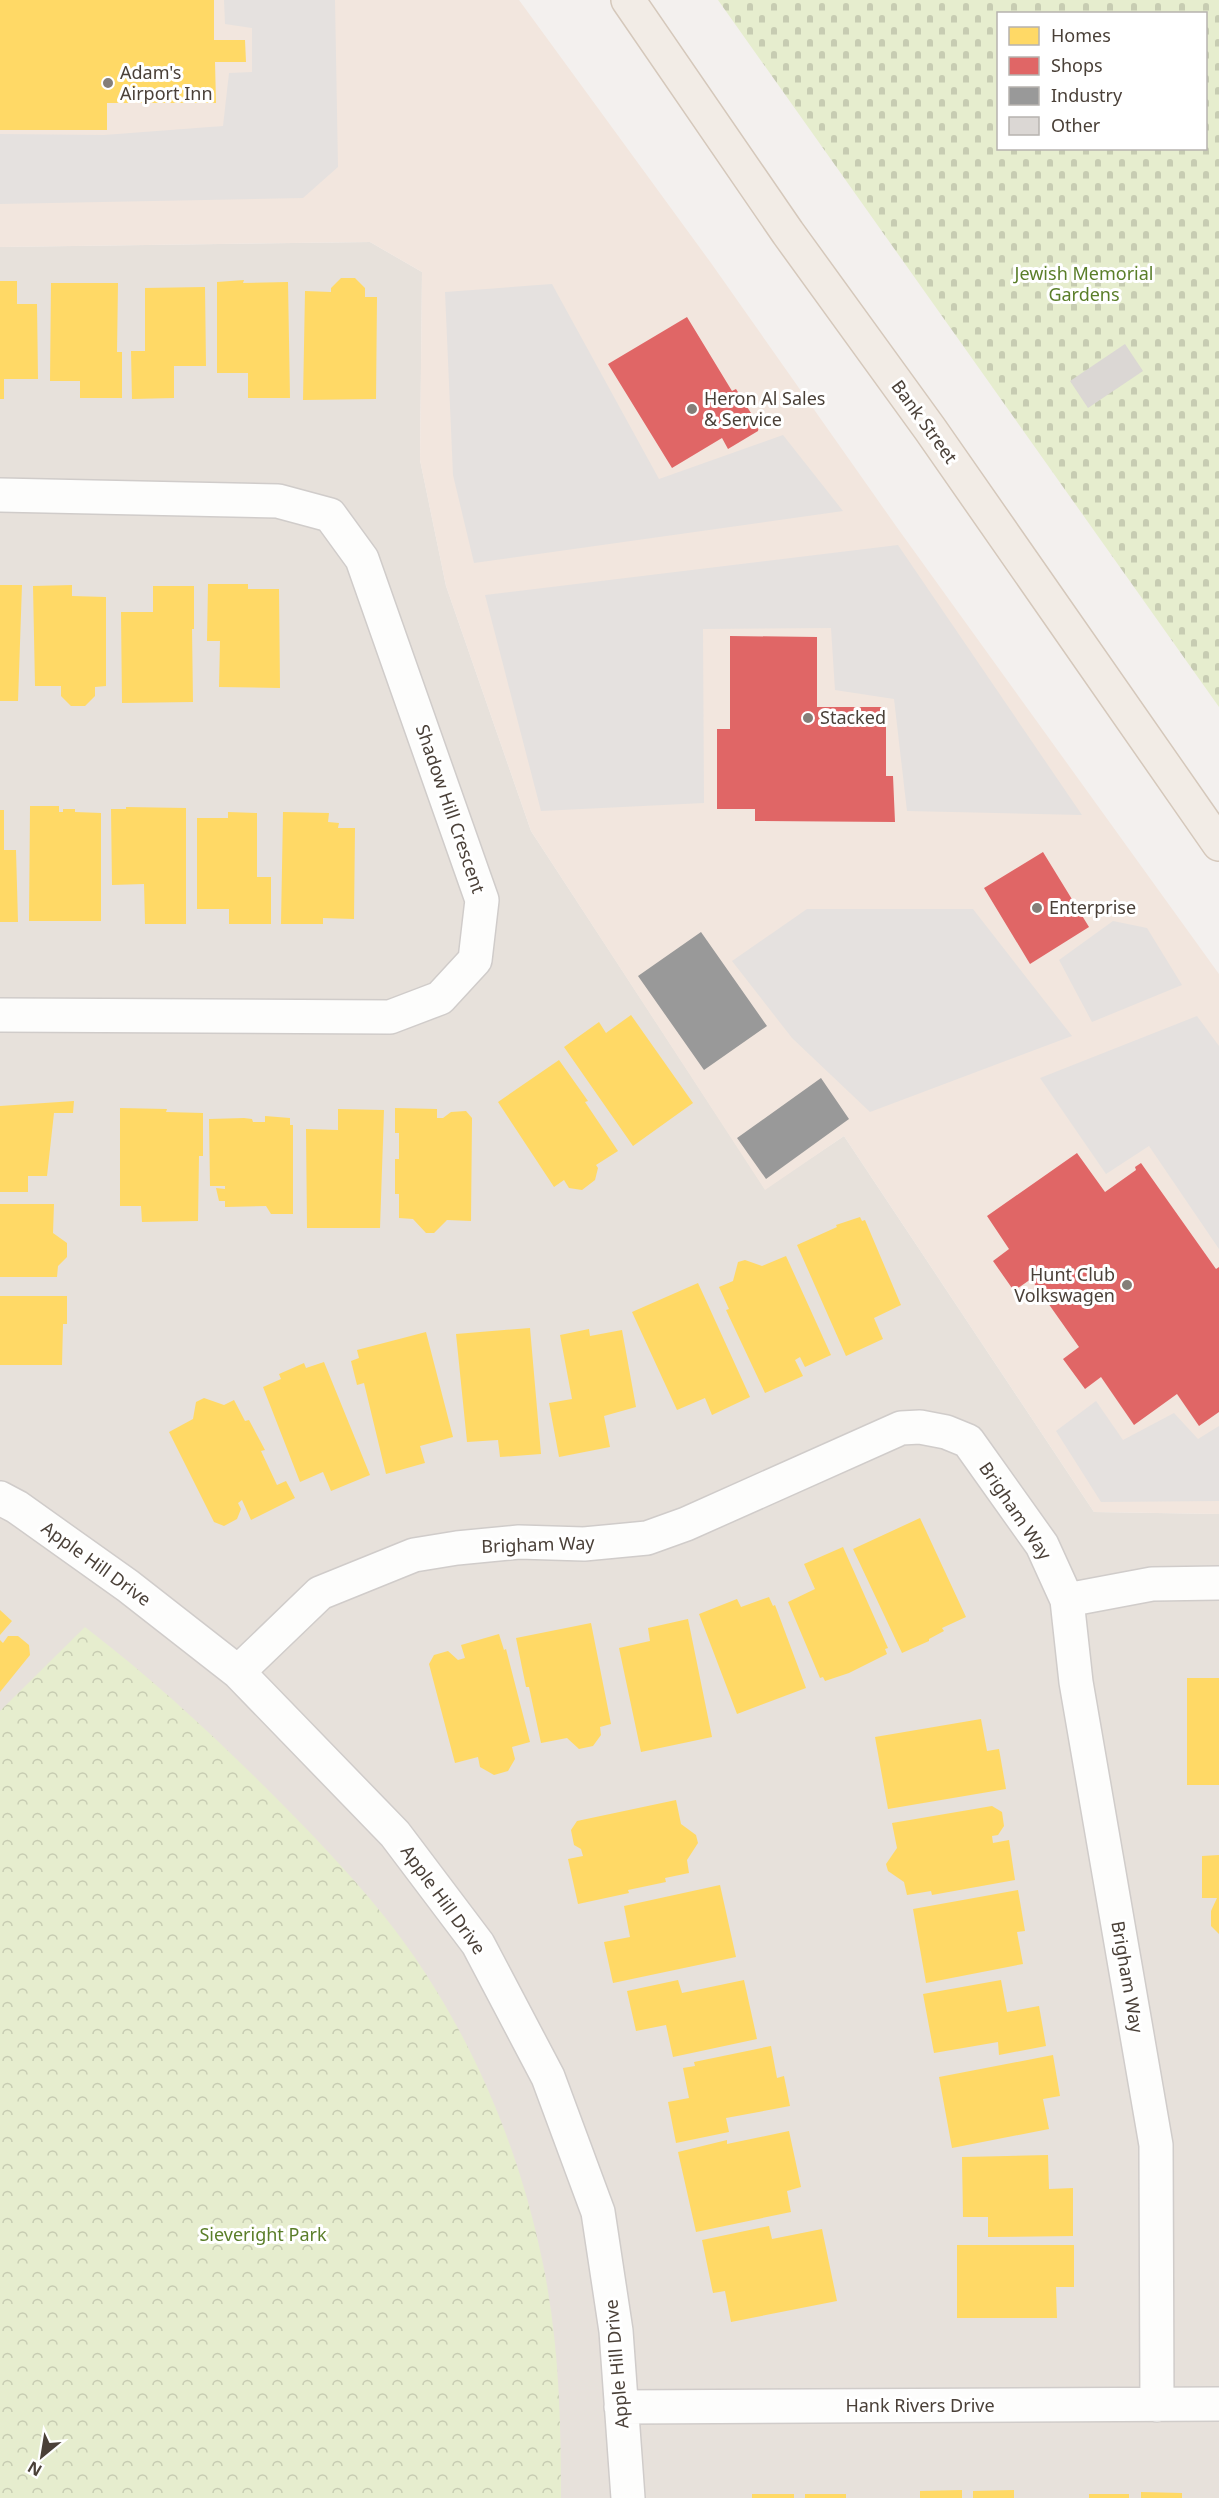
<svg xmlns="http://www.w3.org/2000/svg" width="1219" height="2498" font-family="'Noto Sans',sans-serif">
<defs>
<pattern id="forest-crowns" width="20" height="18" patternUnits="userSpaceOnUse" patternTransform="scale(1.5)"><rect width="20" height="18" fill="#e6edce"/><path d="M2 6a3 3 0 1 1 6 0M12 15a3 3 0 1 1 6 0" fill="none" stroke="#c7ccb2"/></pattern>
<pattern id="cemetery-stones" width="16" height="16" patternUnits="userSpaceOnUse" patternTransform="scale(1.5)"><rect width="16" height="16" fill="#e6edce"/><path d="M2 7V4a2 2 0 0 1 4 0v3zM10 15v-3a2 2 0 0 1 4 0v3z" fill="#c7ccb2"/></pattern>
</defs>
<rect width="100%" height="100%" fill="#f3f0ee"/>
<path fill="#e7e1db" d="M370,242l52,30 -2,188 26,126 85,245 234,358 79,-53 250,376 125,2v984h-1219v-2251z"/>
<path fill="#f2e6de" d="M0,0h519l192,263 185,263 323,448v540l-125,-2 -250,-376 -79,54 -234,-359 -85,-245 -26,-126 2,-188 -52,-30 -370,5z"/>
<path fill="url(#forest-crowns)" d="M85,1627c65,50 124,104 183,163 40,40 80,81 116,126 80,100 134,224 159,348 16,78 18,155 18,234h-561v-787z"/>
<path fill="url(#cemetery-stones)" fill-rule="evenodd" d="M718,0h501v707zM998,14h208v134h-208z"/>
<path fill="#e5e1df" d="M224,0h111l3,167 -35,31 -303,6v-70l104,1 119,-9 6,-53 23,-1v-44l-27,-4z
M552,284l107,195 124,-44 60,76 -369,52 -21,-88 -8,-183z
M898,545l184,270 -175,-4 -13,-112 -59,-9 -4,-62 -128,1 1,174 -163,8 -56,-216z
M807,909h166l99,127 -202,76 -78,-74 -60,-77z
M1113,921l34,7 35,57 -90,37 -33,-62z
M1197,1016l22,30v203l-70,-103 -43,28 -66,-96z
M1096,1401l27,39 51,-27 24,26 21,-13v75l-118,1 -45,-71z"/>
<path fill="#ffd966" d="M0,0h214v40h31l1,22h-31l1,41h-109v27h-107z
M341,278h14l10,10v9h12l-1,102 -73,1 2,-109 26,1v-4z
M244,280l-1,3 45,-1 2,116h-42v-25h-31v-91z
M0,281h17v23h20l1,75h-34v20h-4z
M51,283h67l-1,69h5v46h-42v-17h-30z
M205,287l1,79h-32v32l-42,1 -1,-48h14v-63z
M208,584h40v5h31l1,99 -61,-1 1,-46h-13z
M0,585h22l-4,116h-18z
M72,585v11l34,1v89l-11,1v9l-10,10h-14l-10,-10v-10h-26l-2,-100z
M153,586h41v43h-2l1,73 -71,1 -1,-91h32z
M30,806h29v6h4v-3h12v3l26,1v108h-72z
M126,807l60,1v116h-41l-1,-40 -32,1 -1,-76h15z
M0,810h4v40h12l2,72h-18z
M228,812l29,1v64h14v47h-42v-15h-32v-91h31z
M283,812l46,1 -1,9 11,1 -1,5h17l-1,91 -31,-1v6h-42z
M631,1015l62,88 -60,43 -69,-99 35,-25 7,11z
M559,1060l29,41 -3,1 33,49 -22,14 2,3 -3,12 -13,10 -13,-2 -5,-8 -10,7 -56,-85z
M74,1101l-1,12h-19l-7,63h-19v16h-28v-86z
M120,1108l47,1 -1,3 37,1v43h-4l-1,65 -56,1 -1,-16h-21z
M395,1108l42,1v9h6l8,-6 15,-1 6,7 -1,103 -24,-1 -13,13h-8l-13,-14 -14,-1v-24h-4v-35h4v-26h-4z
M338,1109l46,1 -4,118h-73l-1,-99 32,1z
M265,1116l25,2v7h3v89h-22l-5,-8 -41,1v-6h-6l-3,-13 9,1v-3h-15l-1,-67 35,-1 8,1 1,3h12z
M0,1204h54l-1,29 14,10v14l-9,9 -1,11h-57z
M860,1217l2,4 3,-1 36,85 -27,13 9,21 -37,17 -49,-111 40,-18 -1,-2z
M786,1256l45,99 -26,12 -5,-10 -5,3 8,16 -38,17 -39,-83 3,-1 -10,-22 14,-6 5,-19 7,-2 17,6z
M698,1283l52,114 -38,18 -7,-17 -28,12 -45,-98z
M0,1296h67v28h-4l-1,41h-62z
M530,1328l11,126 -41,3 -2,-17 -31,2 -11,-108z
M589,1329l1,7 32,-6 14,77 -32,9 6,31 -51,10 -10,-54 23,-4 -12,-64z
M426,1332l27,105 -33,9 5,17 -39,11 -22,-91 -7,2 -6,-24 8,-3 -2,-8z
M324,1362l46,113 -39,16 -8,-19 -23,10 -37,-95 18,-8 -2,-5 25,-11 2,5z
M204,1398l20,7 10,-5 11,21 4,-1 16,30 -4,1 16,34 9,-4 9,17 -44,22 -9,-20 -4,3 3,6 -4,10 -13,7 -10,-4 -45,-90 24,-13 3,-17z
M920,1518l46,99 -24,11 2,3 -15,8v2l-27,12 -49,-104z
M843,1547l45,101 -3,1 2,5 -38,19 -24,8 -2,-4 -3,1 -32,-76 27,-13 -11,-25z
M769,1597l4,9 2,-1 31,83 -69,26 -38,-100 38,-15 4,8z
M0,1610l12,11 -12,14z
M688,1619l24,118 -71,15 -22,-104 31,-7 -2,-13z
M591,1623l20,101 -11,3 1,8 -8,11 -14,3 -12,-11 -26,5 -12,-56h-3l-10,-49z
M499,1634l5,16 2,-1 24,93 -18,5 3,12 -7,12 -14,4 -14,-8 -2,-10 -23,6 -26,-99 5,-9 14,-4 10,9 7,-2 -4,-13z
M8,1636h10l11,9 1,10 -30,37v-52l3,3z
M1187,1678h32v107h-32z
M981,1719l6,32 12,-2 7,40 -118,20 -13,-72z
M676,1800l5,24 15,11 2,8 -11,17 2,13 -24,5 1,4 -38,8 1,3 -51,11 -10,-45 15,-3 -2,-7 -7,-4 -3,-15 6,-9z
M992,1806l10,6 2,14 -6,9 -6,1 1,7 16,-3 6,40 -83,15 -1,-4 -24,4 -3,-13 -16,-11 -2,-7 11,-16 -5,-25z
M1219,1855v79l-8,-8v-15l6,-13h-15v-42z
M720,1885l16,72 -123,26 -9,-41 26,-5 -6,-31z
M1018,1890l7,41 -8,1 6,32 -97,19 -13,-74z
M678,1980l4,13 62,-13 13,59 -84,18 -7,-32 -30,6 -9,-40z
M1001,1980l6,32 32,-6 7,40 -47,9 -1,-13 -64,11 -11,-59z
M771,2046l6,32 7,-2 6,30 -64,12 3,14 -53,11 -8,-41 21,-4 -6,-30 12,-2 -1,-4z
M1053,2055l7,41 -17,3 6,30 -97,19 -13,-71z
M789,2131l12,56 -14,4 4,21 -95,20 -18,-80 49,-12v4z
M1048,2155l1,34 24,-1v48l-85,1v-20h-25l-1,-60z
M769,2226l3,13 50,-10 15,72 -106,21 -6,-31 -12,2 -11,-53z
M957,2245h117v42h-18l1,31h-100z
M962,2490v8h-42v-7z
M1014,2490v8h-41v-7z
M1141,2492l41,1v5h-41z
M752,2494h42v4h-42z
M805,2494h41v4h-41z
M1089,2494h40v4h-40z"/>
<path fill="#e06666" d="M687,317l45,74 4,-2 23,37 -1,5 -30,18 -6,-11 -50,30 -64,-104z
M730,636l87,1v70h69v69h7l2,46 -140,-1v-12h-38v-80h13z
M1043,852l46,75 -59,37 -46,-76z
M1077,1153l28,39 31,-22 -1,-3 6,-4 75,106 3,-2v145l-20,14 -22,-32 -43,31 -33,-48 -16,12 -22,-30 16,-12 -48,-68 -17,12 -21,-30 16,-12 -22,-33z"/>
<path fill="#999" d="M701,932l66,94 -63,44 -66,-94z
M821,1078l28,41 -83,60 -29,-41z"/>
<path fill="#dbd7d4" d="M1125,344l18,27 -55,37 -18,-27z"/>
<g fill="none" stroke-linecap="round" stroke-linejoin="round">
<g stroke="#d0ccca" stroke-width="36">
<path id="minor" d="M0,495l278,6 52,14 32,44 120,341 -7,60 -35,38 -50,19 -390,-2
M0,1498l17,9 111,79 110,86 157,162 83,110 70,133 50,135 18,119 12,167
M1067,1600l85,-16 67,-1
M238,1672l82,-79 94,-38 43,-7 62,-6 65,2 63,-6 39,-14 215,-96 19,-1 26,5 22,9 74,104 25,55 9,82 80,463 1,260
M621,2407l598,-3"/>
</g>
<g stroke="#d5c8bb" stroke-width="36">
<path id="major" d="M628,0l160,233 142,196 289,415"/>
</g>
<use href="#minor" stroke="#fdfdfc" stroke-width="33"/>
<use href="#major" stroke="#f2ece6" stroke-width="33"/>
</g>
<g fill="#857e78" stroke="#fff" stroke-width="2">
<circle cx="108" cy="83" r="6"/>
<circle cx="692" cy="409" r="6"/>
<circle cx="808" cy="718" r="6"/>
<circle cx="1037" cy="908" r="6"/>
<circle cx="1127" cy="1285" r="6"/>
</g>
<g text-anchor="middle" stroke-width="6" stroke-linejoin="round" paint-order="stroke">
<g font-size="18" fill="#4a4038" stroke="#fff" text-anchor="start">
<text x="120" y="79">Adam's<tspan x="120" dy="21">Airport Inn</tspan></text>
<text x="704" y="405">Heron Al Sales<tspan x="704" dy="21">&amp; Service</tspan></text>
<text x="820" y="724">Stacked</text>
<text x="1049" y="914">Enterprise</text>
<text x="1115" y="1281" text-anchor="end">Hunt Club<tspan x="1115" dy="21">Volkswagen</tspan></text>
</g>
<g font-size="18" fill="#5a7e29" stroke="#fff">
<text x="1084" y="280">Jewish Memorial<tspan x="1084" dy="21">Gardens</tspan></text>
<text x="263" y="2241">Sieveright Park</text>
</g>
<g font-size="18" fill="#4a4038" stroke="#fff">
<text transform="translate(924 422) rotate(54)" y="6">Bank Street</text>
<text transform="translate(450 809) rotate(71)" y="6">Shadow Hill Crescent</text>
<text transform="translate(1015 1511) rotate(56)" y="6">Brigham Way</text>
<text transform="translate(538 1545) rotate(-2)" y="6">Brigham Way</text>
<text transform="translate(96 1564) rotate(36)" y="6">Apple Hill Drive</text>
<text transform="translate(443 1900) rotate(54)" y="6">Apple Hill Drive</text>
<text transform="translate(1127 1977) rotate(80)" y="6">Brigham Way</text>
<text transform="translate(617 2364) rotate(-95)" y="6">Apple Hill Drive</text>
<text x="920" y="2412">Hank Rivers Drive</text>
</g>
</g>
<rect x="997" y="12" width="210" height="138" fill="#ffffff" stroke="#b7b3af" stroke-width="1.5"/>
<rect x="1009" y="27" width="30" height="18" fill="#ffd966" stroke="#b7b3af" stroke-width="1.5"/>
<text x="1051" y="42" font-size="18" fill="#4a4038">Homes</text>
<rect x="1009" y="57" width="30" height="18" fill="#e06666" stroke="#b7b3af" stroke-width="1.5"/>
<text x="1051" y="72" font-size="18" fill="#4a4038">Shops</text>
<rect x="1009" y="87" width="30" height="18" fill="#999999" stroke="#b7b3af" stroke-width="1.5"/>
<text x="1051" y="102" font-size="18" fill="#4a4038">Industry</text>
<rect x="1009" y="117" width="30" height="18" fill="#dbd7d4" stroke="#b7b3af" stroke-width="1.5"/>
<text x="1051" y="132" font-size="18" fill="#4a4038">Other</text>
<g transform="translate(42 2456) rotate(210)" stroke="#ffffff" stroke-width="4.5" paint-order="stroke">
<path d="M0-4.5L10 22L0 15L-10 22Z" fill="#4a4038"/>
<text y="-9" font-size="16" font-weight="bold" text-anchor="middle" fill="#4a4038">N</text>
</g>
</svg>
